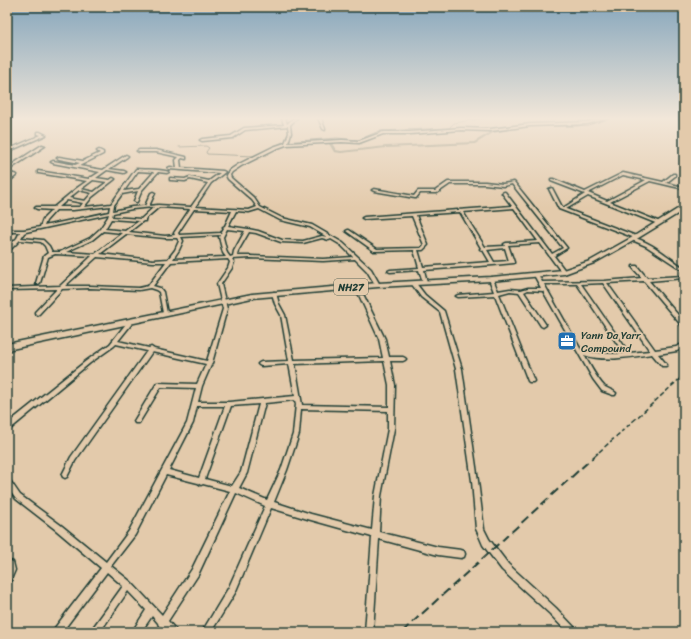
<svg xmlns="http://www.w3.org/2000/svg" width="691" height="639" font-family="Sriracha,sans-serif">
<rect width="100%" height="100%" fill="#e3caab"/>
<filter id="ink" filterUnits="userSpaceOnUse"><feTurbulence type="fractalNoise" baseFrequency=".025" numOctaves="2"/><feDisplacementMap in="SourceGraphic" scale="8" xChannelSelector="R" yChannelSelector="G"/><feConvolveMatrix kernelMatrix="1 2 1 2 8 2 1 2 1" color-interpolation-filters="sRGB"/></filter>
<g filter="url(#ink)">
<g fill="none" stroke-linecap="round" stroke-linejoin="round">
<path stroke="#656f5e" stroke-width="1" d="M179,147l27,-1 3,2 -3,4 1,2 47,2 29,-14 54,-4 21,2 21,-9 70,-3 5,-5 31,-5"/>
<path fill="#93917a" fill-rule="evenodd" d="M606,118h5l-34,9h-48l-36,6 -18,11 -89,4 -45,5 -7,-1 -8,-13 3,-1 7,12 5,1 45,-5 88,-4 18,-11 37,-6h48z"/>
<g stroke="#1f3d34" stroke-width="3">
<path id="minor" d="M282,118h3l2,6 7,-6h3l-7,7 1,8 -3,10 54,-3 17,1 24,-9h27l51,-4 29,1 40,-5 57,-2 16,-4h5l-21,6 -57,2 -40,5 -29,-1 -51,4h-27l-24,9 -17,-1 -56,3 -11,4 -34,17 -9,6 -2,3 1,3 23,20 6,9 22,11 30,7 31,18 28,26 9,16v1h-4l-9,-15 -12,-12 -32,2 -72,-3 -19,1 2,3 -2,6 -11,16 6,25 -15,54 -10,23 -4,16h31l66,-6 -6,-32 -28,2 -2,-1 -1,-1 1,-1 2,-1 28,-1 -8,-46 -6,-11 -3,-11 2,-1 2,1 3,11 6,11 9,45 89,-2 -4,-19 -20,-44 -8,-8 2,-1h2l8,8 22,45 4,18h14l2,1 1,1 -1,1 -2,1h-13l5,24 -1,44 -13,67 -2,36 59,15 23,3 3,1 1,3 -1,3 -3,1 -23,-3 -59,-16 -6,93h-8l7,-95 -61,-17 -40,-12 -36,85 -24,39h-9l27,-45 36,-81 -29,-13 -38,82 -30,46 7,8 1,3h-10l-4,-5 -3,-1 -1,-3 -6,-7 -11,16h-9l14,-22 -18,-19 -28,41h-9l1,-3 31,-43 -16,-14 -45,60h-9l1,-3 47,-61 -45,-38 -40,-31 -9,-12v-9l2,1 11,16 42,31 44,36 23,-31 58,-108 9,-35 -35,-1 -22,36h-4l-1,-2 23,-38h2l38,1 9,-20 -54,-12 -77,109 -8,16 -2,1 -2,-1 -1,-2 9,-18 76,-106 -31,-7 -2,2 -24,17 -81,67h-2v-6l79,-63 24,-17 19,-24 2,-1 3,2 -16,20 31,7 2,-1 3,2 53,12 16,-52 -6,-25 11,-16 2,-6 -2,-3 -57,3 -18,24 7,2 3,4 4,21v1l-2,1 -2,-2 -4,-21 -3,-2 -6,-2 -11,2 -49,-2 -28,1 -23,25 -2,1 -2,-2v-1l22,-23 -50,1v-2l53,-2 32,-30 -37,-2 -7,3 -8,26 -2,1h-2v-1l8,-27 4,-3 -3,-7 -4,-4 -21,-2 -11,11h-2v-3l10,-10 3,-6h-13v-2h17l16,-3 3,-8 9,-9 -15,-1 -2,-1 1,-1h18l23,-19 10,-7 -48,-8h-1v-2l51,8 1,-2h2l8,-5 -47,-9 -2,-1 2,-1 22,4 5,-2 -21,-4 -2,-1 2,-1 24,4 17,-8 -3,-2 2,-1 4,2v2l-24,12 24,4 23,-15 2,1 -1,1 -18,12 15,2 2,1 -2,1 -17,-3 -11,8 14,2 3,-2 2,1 -23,18 -8,10 27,-3 25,-35h1c10,1 23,0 32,3l-2,1 -9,-1 -16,18 -5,12h-1l-2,-1 4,-10 -16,3 -8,11 -1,6 19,-4 13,-1 6,-13 2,-1 2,1 -6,13 9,-1 33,2 17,-24 -18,-4 -5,2 -14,-1h-1v-2l15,1 5,-2 19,4 11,-8 -51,-4 -1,-1 2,-1 7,1 -1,-8 3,-3 -23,-5h-17l-2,-1 2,-1h17l30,7v2l-4,-1 -2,2 1,8 42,3 2,1 -14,11 -16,24 54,3 8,-3 -5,-7 -24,-21 -2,-4 4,-5 9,-6 34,-17 12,-4 4,-10 -1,-7 -43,4 -12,8 -31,3 -2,-1 2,-1 29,-3 13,-8 40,-3zM138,171l16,1 -15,17 -15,2zM93,180l14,2 -13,10 -13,-3zM79,190l13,3 -7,8 -16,-3zM67,200l16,3 -3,4h-21zM110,206l-1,6 -65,14 2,-5 10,-11h17zM154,207l-13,12 -29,-2 1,-4 19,-4zM159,207l31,2 -16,24 1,2 -10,1 -36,-4 14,-11h2v-2zM194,209l38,2 -7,15 -2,1 1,1 -3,5 -42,2 -1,-2zM259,209l21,11 30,7 17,10 -5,-1 -19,5 -21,-1 -24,-9 -10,-2 -20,-3 8,-15 13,1zM109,214l-1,3 -8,12 -10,9 -30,14h-8l-3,-6 -6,-6 -22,-2 3,-5 2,-1zM111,219l28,2 -14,10 -20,-2zM227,229l18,2 -11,20 -1,5 -3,1 -3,-4 -4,-16zM103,231l19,2 -27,21 -29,-2 26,-12zM249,232l7,1 25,9 22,1 19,-5 7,2 2,-1 10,6 12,12 -30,2 -72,-3h-14l1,-5zM126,234l39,4h12l2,3 -4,9 -7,9 -15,1 -53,-6zM220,235l-1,2 4,16 3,4 -53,2 6,-9 4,-9 -2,-4zM97,257l56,5h13l-18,24 -9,2 -49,-2h-25zM384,361l5,24v22l-87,-2 -7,-41zM295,400l1,4 -3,30 -12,36 -14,30 -28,-12 8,-15 18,-70zM259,404l-18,68 -9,14 -27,-7 26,-73zM197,406h28l-26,72 -30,-8 24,-47zM301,409l87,2v18l-13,67 -3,34 -61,-16 -37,-12 13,-32 12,-36zM166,475l32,8 3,2 2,-1 27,7 -38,78 -30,46 -31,-33 -20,-16 24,-31z
M318,118h3l4,11v1l-2,-1z
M7,121l1,1 2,6 -3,3z
M38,132h2l6,3 -39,17v-2l34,-15 -3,-1z
M42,145l3,1 -38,25v-3z
M7,172l10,3 -10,8v-3l5,-5 -5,-1z
M623,173l40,9 10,-8h2v2l-9,7 18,4v2l-34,-8 -40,21 50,20v2h-2l-70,-28 -22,13 70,27 1,1 -2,1 -76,-29 -10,-20 3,-1 10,19 1,1 22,-14 -34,-13v-2h2l32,13zM623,175l23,5 -39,21 -19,-8z
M448,182h37l18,2 11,-2 53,66 -13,8 12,16v1h-4l-22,-30 -32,2 6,17v1l-21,2 -69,5 3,12 -2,1 -2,-1 -4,-12 -29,2 -2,-1 2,-1 29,-2 -5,-18 -40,1 -28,-20 2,-1h1l28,19 44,-1 3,-3 -12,-29 -48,3 -2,-1 2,-1 148,-11 -10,-13 2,-1h1l47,62 11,-6 -51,-64 -9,2 -18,-2h-35l-13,9h-17l-4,5h-1l-41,-7 -2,-1 2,-1 40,7 4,-5h17zM514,208l24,33 -32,2 -2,1 1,2 -20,1 -22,-35zM460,212l21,36 -1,1 3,1 7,12 -67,5 -5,-17h5l5,-5 -12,-30zM505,248l4,13 -15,1 -7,-12z
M632,238c14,0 40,22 52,30v3l-38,-25 -14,-6z
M633,266h4l10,12 37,-2v2l-35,3 35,41v5l-2,-1 -38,-45 -37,2 48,67 21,-3 8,-4v4l-7,4 -19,3 9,11 -1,1h-4l-10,-12c-20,3 -48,8 -68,1 6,10 12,23 21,32 3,2 8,3 11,6l-1,2h-2l-11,-4 -9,-12 -50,-88 -15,-1 -4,2 22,33 -3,2 -2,-1 -22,-34 -9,-1 -11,3 35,87 -1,1h-4l-1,-1 -33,-86 -37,2 -2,-1 2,-1 36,-3 -5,-13 2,-1 2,1 5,12 12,-2 11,1 7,-2h13l-7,-13 2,-1h2l4,8 62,-1 38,-3 -9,-10zM603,283l47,68 -21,2 -48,-69zM544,284h33l47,70c-15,0 -29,0 -43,-4z
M411,282h4l10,13 19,16 18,58 16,112 6,48 5,10 19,25 48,44 20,21 1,3h-10l-17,-18 -48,-44 -19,-25 -6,-14 -1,-2 -4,-48 -16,-112 -16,-57 -19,-15 -10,-14z
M7,560l6,2 2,8 -5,12 -3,1z"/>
</g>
<g stroke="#1f3d34" stroke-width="3">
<path id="highway" d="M684,205v5l-49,30 -41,23 -30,11 -73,7 -113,6 -126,11 -245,52v-6l245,-50 126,-11 113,-6 72,-7 27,-9 41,-23z"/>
</g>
<use href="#minor" fill="#e3caab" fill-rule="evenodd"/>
<use href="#highway" fill="#e3caab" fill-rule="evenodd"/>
<path stroke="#1f3d34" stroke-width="1.5" stroke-dasharray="5 2.5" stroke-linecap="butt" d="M599,452l85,-77"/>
<path stroke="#1f3d34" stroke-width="2" stroke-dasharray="9 4.5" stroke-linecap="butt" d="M402,632l198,-181"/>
</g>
</g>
<linearGradient id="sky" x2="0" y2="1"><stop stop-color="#86a6bc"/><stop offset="0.57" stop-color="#f2e7d9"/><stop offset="1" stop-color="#f2e7d9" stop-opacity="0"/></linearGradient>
<rect width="691" height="208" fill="url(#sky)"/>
<defs>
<g id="office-square" transform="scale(1)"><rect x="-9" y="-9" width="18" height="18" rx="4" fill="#1f6fb2" stroke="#e3caab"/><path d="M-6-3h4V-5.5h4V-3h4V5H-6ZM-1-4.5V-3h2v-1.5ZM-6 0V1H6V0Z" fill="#fff"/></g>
</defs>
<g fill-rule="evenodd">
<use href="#office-square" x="567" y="341"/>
</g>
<g text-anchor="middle" stroke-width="3.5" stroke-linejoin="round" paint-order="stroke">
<rect fill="#e3caab" stroke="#5a6758" stroke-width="1" x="334" y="279" width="34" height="16" rx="3"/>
<g font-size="10" font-weight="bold" fill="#1f3d34">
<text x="351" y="291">NH27</text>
</g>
<g font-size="11" fill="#1f3d34" stroke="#e3caab" text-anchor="start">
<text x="581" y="339">Yann Da Yarr<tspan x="581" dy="13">Compound</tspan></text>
</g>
</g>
<rect width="691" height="639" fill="none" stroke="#e3caab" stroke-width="24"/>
<rect x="12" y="12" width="667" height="615" fill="none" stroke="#1f3d34" stroke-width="1.5" filter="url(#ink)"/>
</svg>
